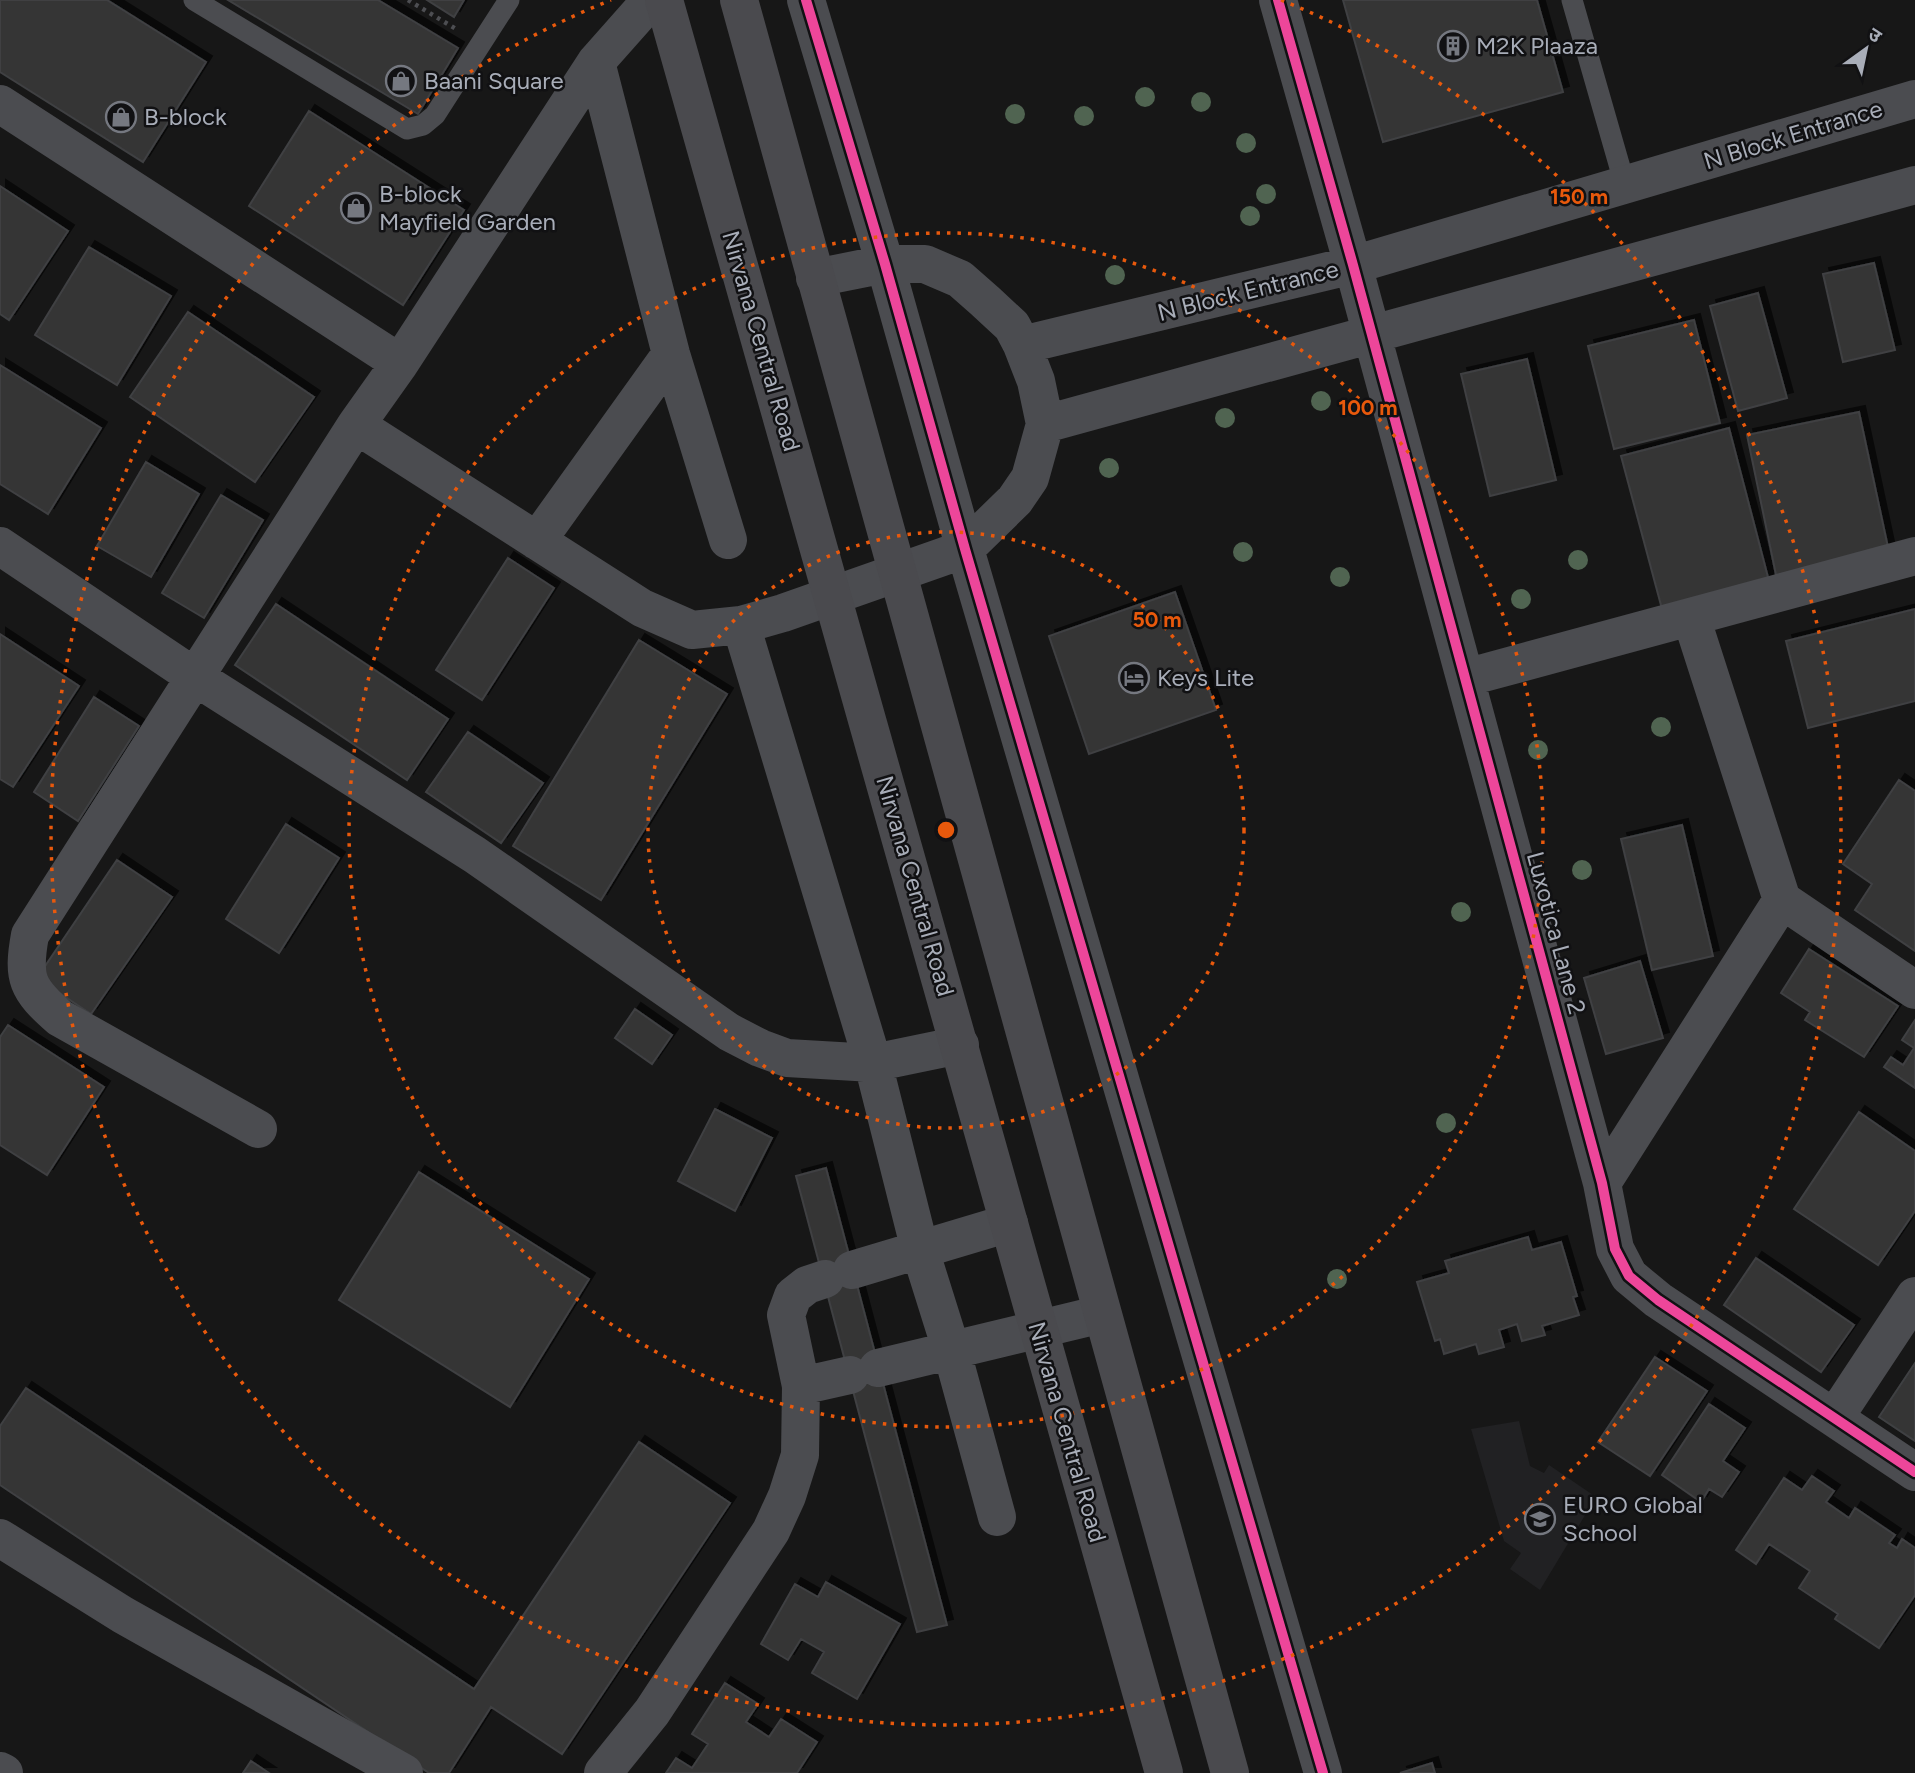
<svg xmlns="http://www.w3.org/2000/svg" width="1915" height="1773" font-family="Figtree,'Noto Sans Devanagari',sans-serif">
<defs>
<filter id="shadow"><feDropShadow dx="6" dy="-6" stdDeviation="0" flood-color="#0009"/></filter>
</defs>
<rect width="100%" height="100%" fill="#171717"/>
<path fill="#212123" d="M1519,1421l11,45 14,7 5,-8 47,32 -56,93 -30,-21 11,-16 -17,-12 -33,-112z"/>
<path fill="#353536" stroke="#3f4043" stroke-width="2" filter="url(#shadow)" d="M0,0h107l99,62 -63,100 -143,-90z
M228,0h150l80,48 -40,66z
M427,0h37l-10,17z
M1343,0h194l26,92 -180,50z
M309,111l155,99 -61,95 -154,-99z
M0,186l68,45 -59,89 -9,-6z
M89,247l82,49 -54,89 -82,-50z
M1874,263l21,87 -52,12 -20,-88z
M1758,293l29,105 -49,13 -28,-105z
M188,312l126,85 -59,85 -125,-85z
M1694,320l26,103 -106,26 -26,-103z
M1527,359l29,121 -66,16 -29,-122z
M0,365l101,63 -53,86 -48,-30z
M1859,412l30,140 -113,23 -29,-140z
M1729,428l40,153 -107,28 -41,-153z
M146,462l53,32 -48,83 -54,-31z
M221,495l42,25 -59,98 -42,-25z
M508,558l46,30 -72,112 -46,-30z
M1175,592l41,118 -127,44 -40,-118z
M276,604l172,115 -41,61 -172,-115z
M1915,609v92l-107,27 -22,-87z
M0,634l79,52 -66,101 -13,-8z
M639,640l88,54 -126,206 -88,-54z
M94,697l45,29 -61,95 -44,-29z
M468,732l75,51 -42,60 -75,-51z
M1899,780l16,11v160l-60,-41 17,-26 -29,-20z
M286,824l53,34 -60,95 -53,-34z
M1682,825l31,131 -61,14 -31,-131z
M117,860l55,37 -81,117 -54,-36z
M1809,949l89,57 -34,51 -59,-37 5,-8 -29,-19z
M1640,961l23,77 -57,16 -22,-76z
M635,1009l37,26 -20,29 -37,-26z
M1915,1020v68l-31,-21 7,-10 12,8 11,-17 -12,-8z
M8,1025l96,62 -57,88 -47,-30v-108z
M715,1109l57,29 -37,73 -57,-30z
M1859,1112l56,39v60l-37,54 -84,-56z
M826,1168l121,457 -30,7 -121,-456z
M419,1172l170,107 -79,128 -171,-107z
M1528,1237l4,13 29,-8 16,54 -4,1 6,18 -37,11 3,9 -23,6 -5,-17 -18,6 5,17 -25,7 -3,-10 -32,10 -4,-15 -5,2 -18,-59 32,-9 -4,-12z
M1756,1258l98,67 -33,47 -97,-67z
M1655,1357l52,34 -57,85 -52,-34z
M1915,1363v78l-36,-24z
M26,1388l448,301 165,-247 91,61 -168,251 -71,-47 -42,66h-20l-429,-288v-59z
M1709,1404l36,24 -22,33 16,11 -17,25 -13,-8 -8,13 -39,-27z
M1812,1476l22,15 -8,11 23,16 6,-10 40,27 -6,8 8,5 5,-9 13,9v47l-36,53 -44,-29 3,-5 -39,-26 11,-17 -41,-27 -13,20 -20,-14 48,-72 18,12z
M826,1582l74,42 -43,75 -45,-26 12,-21 -23,-13 -13,21 -27,-16 34,-60 23,13z
M725,1683l33,21 -12,18 23,15 12,-18 36,23 -20,31h-131l10,-15 16,10 16,-24 -16,-10z
M251,1761l18,12h-26z
M1432,1763l3,10h-35z"/>
<g fill="none" stroke-linecap="round" stroke-linejoin="round">
<path stroke="#4d4e52" stroke-width="4.5" stroke-dasharray="3.5 5" stroke-linecap="butt" d="M408,0l48,29"/>
<path stroke="#4b4c50" stroke-width="21" d="M194,0l213,129 16,-4 12,-10 74,-115
M1572,0l53,185"/>
<path stroke="#4b4c50" stroke-width="38" d="M806,0l79,264 80,285 358,1224
M1278,0l75,265 249,918 13,66 14,27 29,24 257,172
M596,62l75,292 57,186
M0,104l400,259
M1022,345l331,-80 562,-166
M1045,424l870,-239
M356,425l286,183 50,22 49,-5 42,-12 182,-64 50,-49 15,-22 15,-54 -9,-43 -14,-36 -10,-19 -27,-25 -25,-22 -35,-15h-40l-70,14
M537,541l134,-187
M0,546l195,131 280,178 254,177 31,16 27,10 86,5 87,-18
M741,625l132,438 47,187 32,102 45,165
M1465,678l450,-122
M1782,900l133,90
M258,1129l-198,-111c-33,-29 -38,-39 -30,-83l326,-510 44,-62 196,-301 55,-62
M1602,1183l180,-283 -91,-283
M852,1270l157,-47
M878,1368l224,-54
M801,1386l49,-11
M1835,1417l80,-121
M0,1538l123,77 281,158
M0,1771l4,2
M603,1773l49,-61 119,-181 16,-35 13,-41 1,-69 -15,-71 7,-19 14,-11 18,-6"/>
<path stroke="#4a4a4e" stroke-width="38" d="M664,0l500,1773
M739,0l491,1773"/>
<g stroke="#111113" stroke-width="15">
<path id="cycleway" d="M806,0l79,264 80,285 358,1224
M1278,0l75,265 249,918 13,66 14,27 29,24 257,172"/>
</g>
<use href="#cycleway" stroke="#ed469a" stroke-width="10"/>
</g>
<g fill="#506451">
<circle cx="1145" cy="97" r="10"/>
<circle cx="1201" cy="102" r="10"/>
<circle cx="1015" cy="114" r="10"/>
<circle cx="1084" cy="116" r="10"/>
<circle cx="1246" cy="143" r="10"/>
<circle cx="1266" cy="194" r="10"/>
<circle cx="1250" cy="216" r="10"/>
<circle cx="1115" cy="275" r="10"/>
<circle cx="1321" cy="401" r="10"/>
<circle cx="1225" cy="418" r="10"/>
<circle cx="1109" cy="468" r="10"/>
<circle cx="1243" cy="552" r="10"/>
<circle cx="1578" cy="560" r="10"/>
<circle cx="1340" cy="577" r="10"/>
<circle cx="1521" cy="599" r="10"/>
<circle cx="1661" cy="727" r="10"/>
<circle cx="1538" cy="750" r="10"/>
<circle cx="1582" cy="870" r="10"/>
<circle cx="1461" cy="912" r="10"/>
<circle cx="1446" cy="1123" r="10"/>
<circle cx="1337" cy="1279" r="10"/>
</g>
<g fill="none" stroke="#e8590c" stroke-width="3.5" stroke-dasharray="3.5 7">
<circle cx="946" cy="830" r="298"/>
<circle cx="946" cy="830" r="597"/>
<path d="M1281 0A895 895 0 1 1 611 0"/>
</g>
<defs>
<g id="building-ring" transform="scale(1.575)"><circle r="9.5" fill="#111113" stroke="#757880" stroke-width="1.5"/><path d="M-4-6H4V6H1V3H-1V6H-4ZM-2.5-4.3h1.7v1.8h-1.7ZM.8-4.3h1.7v1.8H.8ZM-2.5-1h1.7V.8h-1.7ZM.8-1h1.7V.8H.8Z" fill="#757880"/></g>
<g id="shop-ring" transform="scale(1.575)"><circle r="9.5" fill="#111113" stroke="#757880" stroke-width="1.5"/><path d="M-5-2.5h2.3a2.7 3.5 0 0 1 5.4 0H5L5.5 6h-11ZM-1.5-2.5h3a1.5 2.3 0 0 0-3 0Z" fill="#757880"/></g>
<g id="hotel-ring" transform="scale(1.575)"><circle r="9.5" fill="#111113" stroke="#757880" stroke-width="1.5"/><path d="M-6-4.5h1.5V1H6V5H4.5V3h-9V5H-6ZM-4 0a1.8 1.8 0 1 1 3.6 0ZM.5 0V-2.5h3Q6-2.5 6 0Z" fill="#757880"/></g>
<g id="school-ring" transform="scale(1.575)"><circle r="9.5" fill="#111113" stroke="#757880" stroke-width="1.5"/><path d="M0-5L7-2L0 1L-7-2ZM-4 1L0 2.5L4 1V4Q0 6-4 4Z" fill="#757880"/></g>
</defs>
<g fill-rule="evenodd">
<use href="#building-ring" x="1453" y="46"/>
<use href="#shop-ring" x="401" y="81"/>
<use href="#shop-ring" x="121" y="117"/>
<use href="#shop-ring" x="356" y="208"/>
<use href="#hotel-ring" x="1134" y="678"/>
<use href="#school-ring" x="1540" y="1519"/>
</g>
<g text-anchor="middle" stroke-width="5" stroke-linejoin="round" paint-order="stroke">
<g font-size="24" fill="#a8adb8" stroke="#111113" text-anchor="start">
<text x="1476" y="54">M2K Plaaza</text>
<text x="424" y="89">Baani Square</text>
<text x="144" y="125">B-block</text>
<text x="379" y="202">B-block<tspan x="379" dy="28">Mayfield Garden</tspan></text>
<text x="1157" y="686">Keys Lite</text>
<text x="1563" y="1513">EURO Global<tspan x="1563" dy="28">School</tspan></text>
</g>
<g font-size="24" fill="#a8adb8" stroke="#111113">
<text transform="translate(1793 135) rotate(-17)" y="8">N Block Entrance</text>
<text transform="translate(1248 291) rotate(-14)" y="8">N Block Entrance</text>
<text transform="translate(761 341) rotate(74)" y="8">Nirvana Central Road</text>
<text transform="translate(915 886) rotate(74)" y="8">Nirvana Central Road</text>
<text transform="translate(1556 933) rotate(75)" y="8">Luxotica Lane 2</text>
<text transform="translate(1067 1432) rotate(74)" y="8">Nirvana Central Road</text>
</g>
</g>
<circle cx="946" cy="830" r="10" fill="#e8590c" stroke="#111113" stroke-width="3.5"/>
<g font-size="21" text-anchor="middle" font-weight="bold" fill="#e8590c" stroke="#111113" stroke-width="5" stroke-linejoin="round" paint-order="stroke">
<text x="1579" y="204">150 m</text>
<text x="1368" y="415">100 m</text>
<text x="1157" y="627">50 m</text>
</g>
<g transform="translate(1866 49) rotate(33)" stroke="#111113" stroke-width="5" paint-order="stroke">
<path d="M0-5L12 26L0 18L-12 26Z" fill="#a8adb8"/>
<text y="-10" font-size="19" font-weight="bold" text-anchor="middle" fill="#a8adb8">उ</text>
</g>
</svg>
